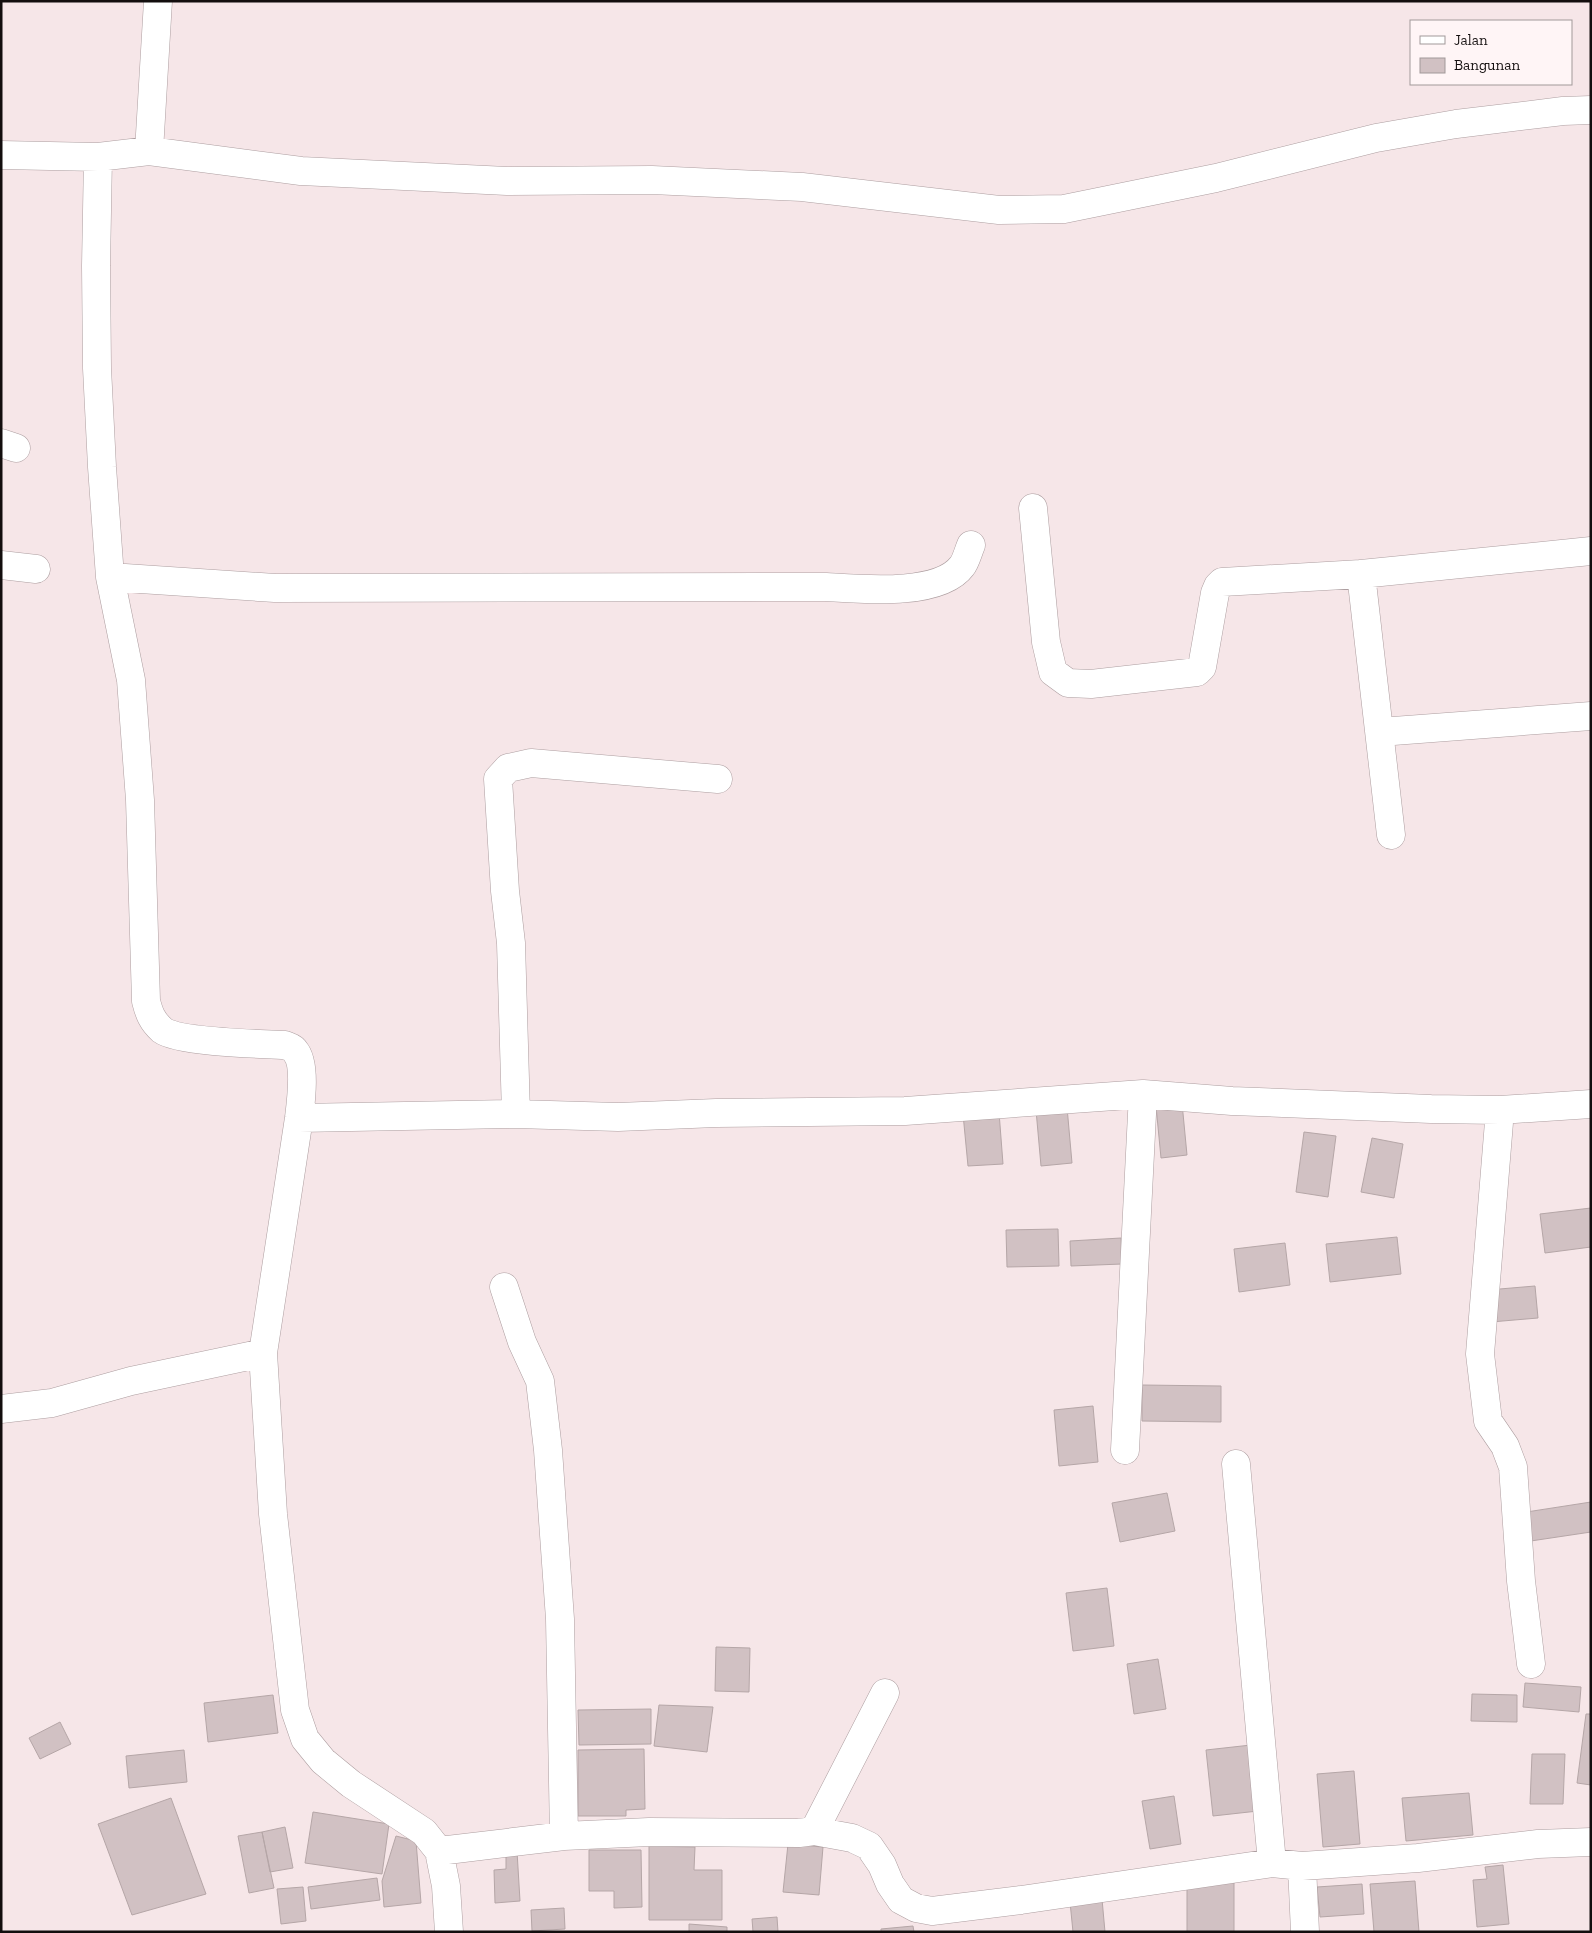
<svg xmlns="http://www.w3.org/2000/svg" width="1592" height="1933" font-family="'Zilla Slab',serif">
<rect width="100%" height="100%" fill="#f6e6e8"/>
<path fill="#d1c1c3" stroke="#b5a6a7" d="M1182,1103l5,52 -26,3 -5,-52z
M1067,1107l5,56 -31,3 -5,-56z
M999,1112l4,52 -35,2 -5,-52z
M1304,1132l32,4 -8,61 -32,-5z
M1372,1138l31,6 -9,54 -33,-6z
M1591,1208v39l-46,6 -5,-39z
M1058,1229l1,37 -52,1 -1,-37z
M1397,1237l4,37 -71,8 -4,-38z
M1121,1238l1,26 -51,2 -1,-25z
M1285,1243l5,42 -51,7 -5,-43z
M1535,1286l3,32 -47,4 -3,-32z
M1142,1385l79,1v36l-79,-1z
M1093,1406l5,56 -39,4 -5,-56z
M1167,1493l8,38 -55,11 -8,-39z
M1591,1502v30l-67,10 -4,-29z
M1107,1588l7,58 -41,5 -7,-58z
M716,1647l34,1 -1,44 -34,-1z
M1158,1659l8,50 -32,5 -7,-50z
M1525,1683l56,4 -2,25 -56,-5z
M1472,1694l45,1v27l-46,-1z
M273,1695l5,38 -70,9 -4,-39z
M659,1705l54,2 -6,45 -53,-6z
M651,1709v35l-72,1 -1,-35z
M1586,1714h5v71l-14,-2z
M60,1722l11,22 -31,15 -11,-21z
M1251,1745l7,66 -45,5 -7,-66z
M644,1749l1,60 -19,1v6h-48v-66z
M184,1750l3,32 -58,6 -3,-32z
M1532,1754h33l-2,50h-33z
M1354,1771l6,73 -37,3 -6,-73z
M1469,1793l4,42 -67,6 -4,-43z
M1174,1796l7,48 -31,5 -8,-48z
M171,1798l35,96 -74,21 -34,-91z
M313,1812l76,12 -7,50 -77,-11z
M285,1827l8,41 -23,4 -8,-40z
M262,1832l12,56 -25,5 -11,-57z
M396,1836l20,5 5,62 -37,4 -2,-26z
M788,1844l35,3 -4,48 -36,-3z
M649,1846l46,1 -1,23h28v50h-73z
M589,1850h52l1,57 -28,1v-17h-25z
M506,1851h11l3,50 -25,2 -1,-33 12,-1z
M1503,1865l6,59 -32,3 -4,-47 14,-1 -2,-12z
M377,1878l3,22 -69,9 -3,-22z
M1415,1881l4,51h-45l-4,-48z
M1234,1882v50h-47v-49z
M1362,1884l2,30 -44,3 -3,-30z
M303,1887l3,34 -25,3 -4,-35z
M1102,1899l3,33h-32l-3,-30z
M564,1908l1,21 -33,2 -1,-21z
M777,1917l1,15h-25l-1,-13z
M689,1924l38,3v5h-38z
M913,1926l1,6h-33v-3z"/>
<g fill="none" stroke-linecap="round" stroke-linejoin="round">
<g stroke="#ad9ea0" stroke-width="29">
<path id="minor" d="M149,151l9,-150
M1,155l97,2 51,-6 152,20 206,10 145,-1 150,7 197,23 65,-1 152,-31 160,-40 80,-14 107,-13 28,-1
M98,157l-2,109 1,102 5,99 8,110 21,103 9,120 6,201c3,12 6,20 16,29 16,12 99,14 123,15 4,2 8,2 10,6 11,12 6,51 4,67l-36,235 10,161 22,196 10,29 18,22 28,23 73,48 15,19 7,35 3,46
M1,443l15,5
M1033,508l13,134 7,30 15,11 23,1 106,-12 5,-5 13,-74 3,-7 4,-4 139,-8 230,-23
M1,565l35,4
M1361,574l30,261
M110,577l165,11 551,-1c34,2 113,10 136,-21 4,-5 6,-14 9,-21
M1380,732l211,-16
M1500,1110l-20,244 8,67 17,25 8,21 8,114 10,83
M516,1114l-5,-171 -6,-52 -7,-112 10,-11 23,-5 187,16
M299,1118l217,-4 102,3 98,-4 189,-2 238,-17 89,7 199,8 69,1 91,-6
M504,1287l18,55 18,39 8,69 12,169 4,217
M1,1409l51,-6 79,-22 132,-28
M1125,1450l18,-356
M1236,1464l36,399
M814,1831l71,-138
M439,1851l125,-15 85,-4 150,1 15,-2 38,7 17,8 13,19 8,19 11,16 15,8 16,3 89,-11 251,-37 30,3 116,-8 120,-14 53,-2
M1302,1866l3,66"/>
</g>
<use href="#minor" stroke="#fff" stroke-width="28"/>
</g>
<rect width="1592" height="1933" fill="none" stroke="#130e0e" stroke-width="5"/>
<rect x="1410" y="20" width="162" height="65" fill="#fff5f6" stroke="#a19999"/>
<rect x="1420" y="36" width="25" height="8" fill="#ffffff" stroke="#a19999"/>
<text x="1454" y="45" font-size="15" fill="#130e0e">Jalan</text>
<rect x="1420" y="58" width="25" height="15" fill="#d1c1c3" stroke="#a19999"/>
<text x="1454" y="70" font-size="15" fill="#130e0e">Bangunan</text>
</svg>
